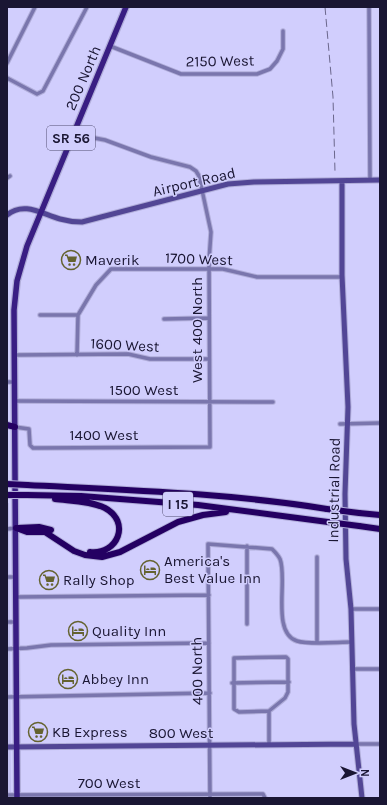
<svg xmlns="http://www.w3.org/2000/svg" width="387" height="805" font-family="Karla,sans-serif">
<rect width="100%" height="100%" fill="#d1cefd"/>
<path fill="#c2bff1" d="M7,503h2l2,287v3h-4z"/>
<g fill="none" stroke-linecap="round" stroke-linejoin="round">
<g stroke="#b0add9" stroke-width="5.5">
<path id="street" d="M369,7l1,173
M110,46l71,28h76l13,-5 7,-8 6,-12v-18
M7,63l28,-56
M7,78l30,16 6,-3 44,-84
M7,178l3,-2
M40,315h38
M164,319l45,-1
M15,355l113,-1 22,5h59
M77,355l1,-40 18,-30 15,-16h112l34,8h85
M7,382h8
M15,401l258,1
M340,424l40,-1
M15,427l14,2 1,16 3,3 177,-1 -1,-186 2,-29 -12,-56 -3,-5 -6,-4 -39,-10 -46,-17 -32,-6
M7,529l9,-1
M7,577h8
M16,597l193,-2
M351,609h29
M7,622h8
M247,624v-78
M317,642v-85
M7,649l20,-1 24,-3 158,-2
M352,669h28
M232,683l57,-1
M7,697l203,-4
M356,744h24
M269,745v-34l-30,1 -5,-3v-51l52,-1 2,2v33l-3,6 -16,13
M7,795l256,-1 2,4
M210,798l-2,-254 64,5c3,3 6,6 8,10 8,20 -9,74 17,82 12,4 41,1 55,1"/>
</g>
<g stroke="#b0add9" stroke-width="7">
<path id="secondary" d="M342,181v94l6,132 -3,87 1,65 5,50 3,115 8,74
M7,215c17,-14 35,-1 53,4 7,2 15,3 22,3l146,-38 26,-2 126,-2
M7,747l349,-3"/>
</g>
<g stroke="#b0add9" stroke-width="8">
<path id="primary" d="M17,798l-3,-488 3,-29 10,-35 99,-239"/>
</g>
<g stroke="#b0add9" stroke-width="8">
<path id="highway" d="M7,425l8,2
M27,485c100,5 201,8 300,24
M27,495l54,1 117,9 130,17
M55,499c16,2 36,2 50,9 26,14 13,47 -15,44
M359,513l21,2
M359,526l21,3
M16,528l11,4h18l29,19 11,4 17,2 18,-5 58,-30 25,-7 23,-3
M17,528l22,-1 12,3"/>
</g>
<use href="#street" stroke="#7a76ad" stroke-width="3.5"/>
<use href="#secondary" stroke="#524695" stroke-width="5"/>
<use href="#primary" stroke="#391e83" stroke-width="5.5"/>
<use href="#highway" stroke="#240062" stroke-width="6"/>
<path stroke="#6b678c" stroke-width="1" stroke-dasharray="8 4" stroke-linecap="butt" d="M325,7l8,90 2,75"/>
<g stroke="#b0add9" stroke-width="8" stroke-linecap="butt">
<path id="highway-bridge" d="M7,484l20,1
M7,495h20
M327,509l32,4
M328,522l31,4"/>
</g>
<use href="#highway-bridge" stroke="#240062" stroke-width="6"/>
</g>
<defs>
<g id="supermarket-ring" transform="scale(1)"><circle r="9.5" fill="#d1cefd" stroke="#656330" stroke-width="1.5"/><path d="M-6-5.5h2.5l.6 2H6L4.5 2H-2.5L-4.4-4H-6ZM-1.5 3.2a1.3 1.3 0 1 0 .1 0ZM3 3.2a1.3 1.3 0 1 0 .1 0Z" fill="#656330"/></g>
<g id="hotel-ring" transform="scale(1)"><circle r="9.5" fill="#d1cefd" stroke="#656330" stroke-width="1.5"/><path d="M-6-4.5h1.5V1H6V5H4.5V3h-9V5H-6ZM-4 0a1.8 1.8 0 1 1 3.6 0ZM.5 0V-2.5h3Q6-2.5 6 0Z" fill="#656330"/></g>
</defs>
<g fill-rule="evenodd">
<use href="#supermarket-ring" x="71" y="260"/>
<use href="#hotel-ring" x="150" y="570"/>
<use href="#supermarket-ring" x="49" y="580"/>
<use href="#hotel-ring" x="78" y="631"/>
<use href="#hotel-ring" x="68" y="679"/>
<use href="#supermarket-ring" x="38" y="732"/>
</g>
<g text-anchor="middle" stroke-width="3" stroke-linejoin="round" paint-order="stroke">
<g fill="#d1cefd" stroke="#514d70" stroke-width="1">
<rect x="47" y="126" width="48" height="24" rx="3"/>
<rect x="163" y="492" width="30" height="24" rx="3"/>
</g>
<g font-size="14" font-weight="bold" fill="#1a1633">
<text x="71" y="143">SR 56</text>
<text x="178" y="509">I 15</text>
</g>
<g font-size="15" fill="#1a1633" stroke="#d1cefd">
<text transform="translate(220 61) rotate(-1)" y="5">2150 West</text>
<text transform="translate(83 78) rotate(-67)" y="5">200 North</text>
<text transform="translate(194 182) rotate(-13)" y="5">Airport Road</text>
<text transform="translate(199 259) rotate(2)" y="5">1700 West</text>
<text transform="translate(197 330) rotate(-90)" y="5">West 400 North</text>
<text transform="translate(125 345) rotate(3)" y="5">1600 West</text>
<text x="144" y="395">1500 West</text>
<text x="104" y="440">1400 West</text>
<text transform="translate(334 490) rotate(-89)" y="5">Industrial Road</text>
<text transform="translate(197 671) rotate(-91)" y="5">400 North</text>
<text x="181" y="738">800 West</text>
<text x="109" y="788">700 West</text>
</g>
<g font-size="15" fill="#1a1633" stroke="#d1cefd" text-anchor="start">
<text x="85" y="265">Maverik</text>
<text x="164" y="566">America's<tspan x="164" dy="17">Best Value Inn</tspan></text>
<text x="63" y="585">Rally Shop</text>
<text x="92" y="636">Quality Inn</text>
<text x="82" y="684">Abbey Inn</text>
<text x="52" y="737">KB Express</text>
</g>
</g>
<rect width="387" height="805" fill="none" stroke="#1a1633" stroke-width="16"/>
<g transform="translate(355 773) rotate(90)" stroke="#d1cefd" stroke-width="3" paint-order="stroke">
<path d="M0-3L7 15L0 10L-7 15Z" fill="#1a1633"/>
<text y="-6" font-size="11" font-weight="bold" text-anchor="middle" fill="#1a1633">N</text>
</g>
</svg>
